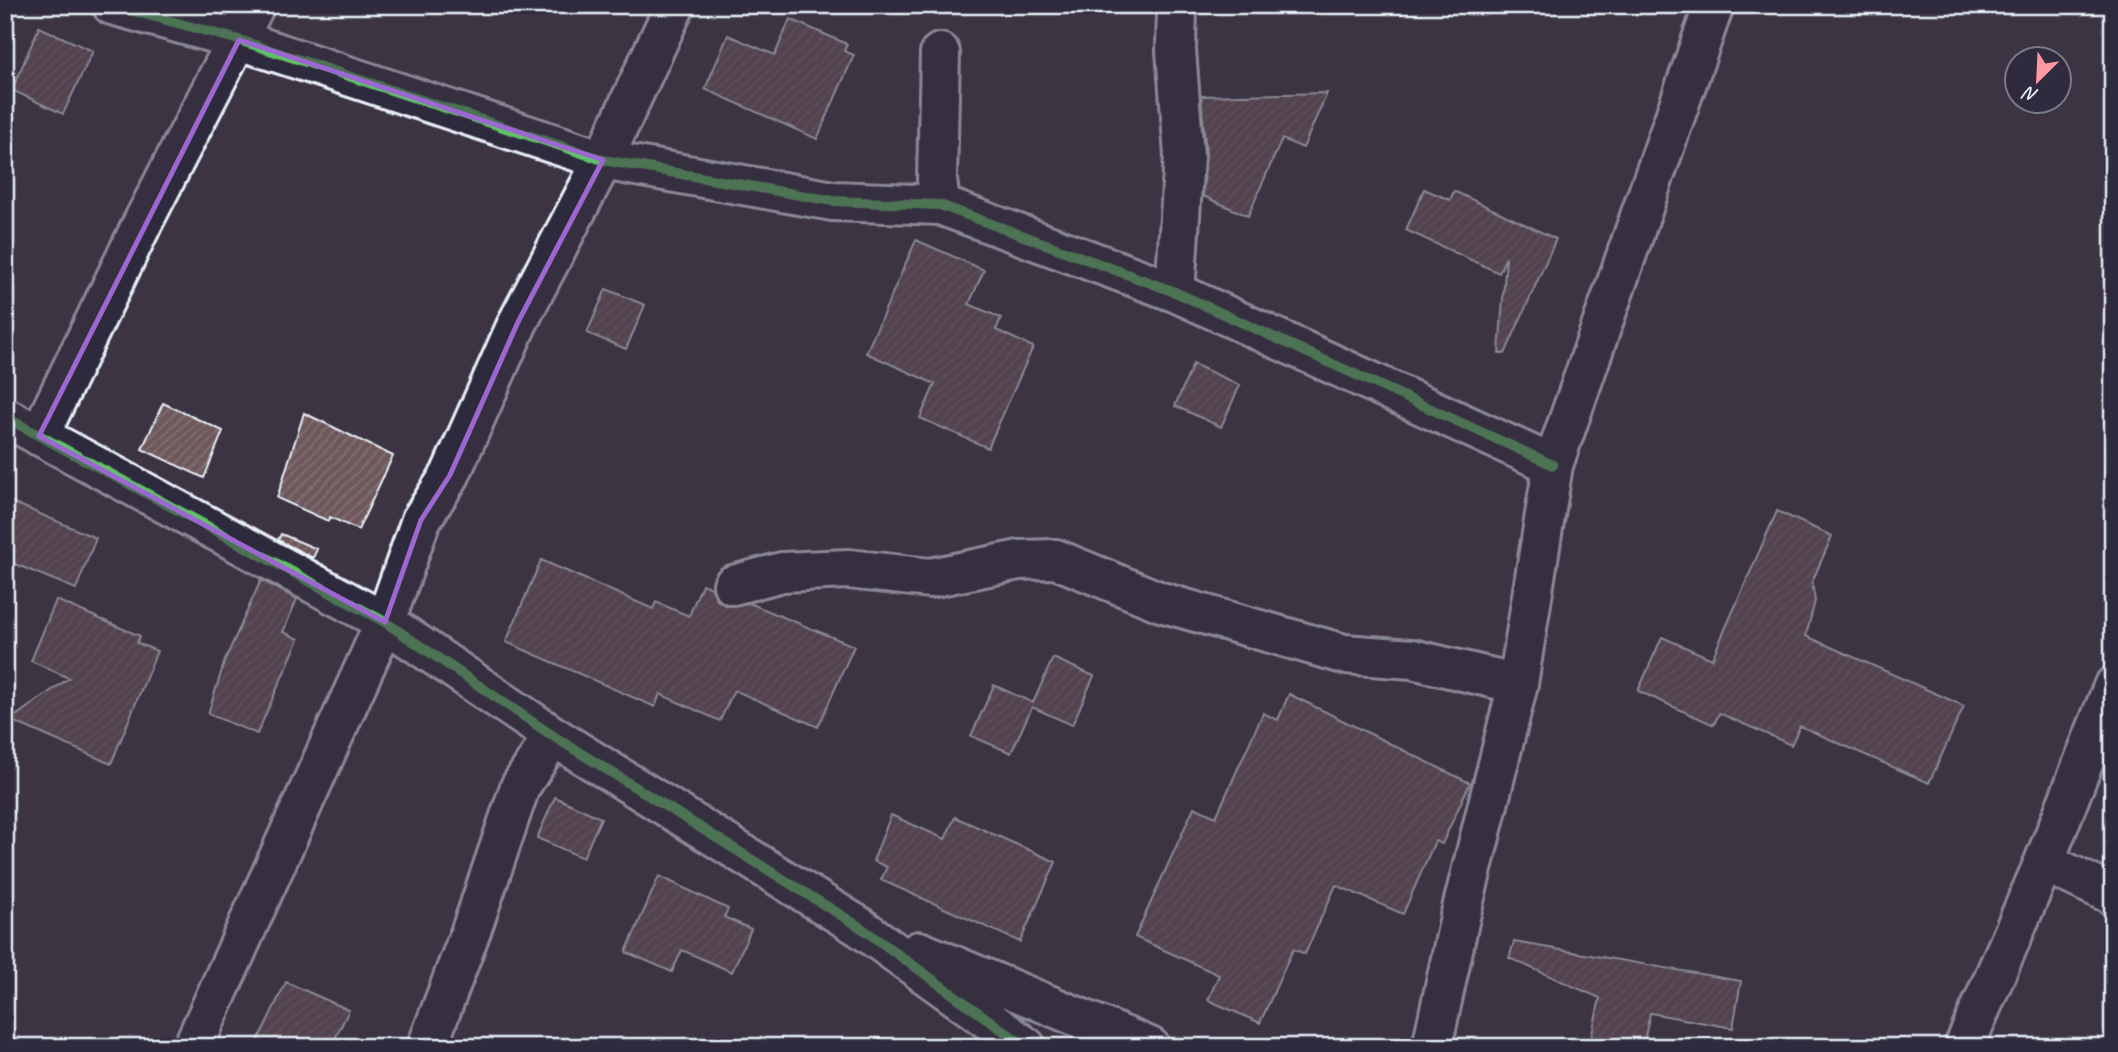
<svg xmlns="http://www.w3.org/2000/svg" width="2118" height="1052" font-family="Caveat,sans-serif">
<defs>
<pattern id="building-hatch" width="6" height="6" patternUnits="userSpaceOnUse" patternTransform="scale(1.75)"><rect width="6" height="6" fill="#6e585c"/><path d="M-1 1l2-2M0 6l6-6M5 7l2-2" fill="none" stroke="#837074"/></pattern>
</defs>
<rect width="100%" height="100%" fill="#3c3343"/>
<filter id="ink" filterUnits="userSpaceOnUse"><feTurbulence type="fractalNoise" baseFrequency=".0143" numOctaves="2"/><feDisplacementMap in="SourceGraphic" scale="14" xChannelSelector="R" yChannelSelector="G"/><feConvolveMatrix kernelMatrix="1 2 1 2 8 2 1 2 1" color-interpolation-filters="sRGB"/></filter>
<g filter="url(#ink)">
<path fill="url(#building-hatch)" stroke="#e8f1f8" stroke-width="2" d="M790,19l57,25 -3,7 10,4 -37,84 -112,-50 23,-54 47,20z
M39,27l54,24 -30,63 -51,-24z
M1327,93l-24,55 -21,-9 -34,77 -45,-20 3,-42 -5,-58z
M1424,189l26,11 4,-9 102,48 -51,115 -6,-1 7,-96 -7,16 -93,-43z
M916,240l68,30 -15,34 32,14 -5,12 37,17 -45,101 -68,-30 15,-34 -69,-31z
M606,289l39,16 -19,44 -39,-16z
M1193,364l47,21 -19,42 -46,-21z
M163,403l60,28 -19,47 -62,-29z
M304,413l89,43 -35,74 -28,-13 -2,4 -51,-23z
M5,499l91,39 -20,51 -71,-29z
M1777,511l55,25 -20,46 3,19 -9,35 158,70 -35,77 -129,-57 -9,19 -72,-32 -5,12 -76,-34 24,-54 50,22z
M281,534l36,15 -4,9 -35,-18z
M541,560l112,49 3,-7 33,14 13,-32 10,4 5,12 10,6 22,-3 105,43 -36,81 -84,-37 -14,31 -60,-27 -5,13 -149,-65z
M261,580l36,19 -14,33 16,7 -42,95 -49,-20 17,-54z
M56,600l84,36 -3,7 20,8 -46,113 -101,-44 59,-42 -38,-17z
M1053,658l41,18 -22,49 -40,-18 -21,46 -40,-17 23,-51 39,18z
M1289,694l181,89 -28,61 -7,-3 -32,73 -67,-29 -31,69 -12,-5 -33,74 -52,-23 11,-25 -84,-38 59,-130 22,10 47,-104 15,7z
M555,797l46,21 -18,40 -46,-20z
M891,815l54,24 10,-22 101,45 -36,80 -139,-62 6,-13 -14,-6z
M659,876l69,33 -4,8 27,12 -19,43 -50,-22 -10,22 -46,-20z
M1514,942l227,39 -8,47 -83,-15 -7,34h-54l11,-49 -91,-40z
M286,982l63,28 -18,37h-76z"/>
<g fill="none" stroke-linecap="round" stroke-linejoin="round">
<g stroke="#e8f1f8" stroke-width="44">
<path id="minor" d="M112,5l127,35 364,120 230,41 107,4 235,87 378,173
M940,53l-3,126 3,26
M1175,292l9,-136 -8,-106 1,-45
M5,417l380,205 168,114 307,191 166,120
M39,436l105,-216 111,-215
M733,585l49,-13 66,-3 82,9 89,-18 37,-1 105,43 183,52 68,5 106,25
M2044,862l69,33
M919,951l231,96
M193,1047l192,-425 36,-102 29,-45 68,-153 85,-162 72,-155
M427,1047l45,-119 48,-141 33,-51
M1432,1047l28,-130 58,-233 35,-219 161,-460
M1964,1047l80,-185 69,-175"/>
</g>
<use href="#minor" stroke="#2f2a3d" stroke-width="38"/>
<g stroke="#2f2a3d" stroke-width="15">
<path id="cycleway" d="M112,5l127,35 364,120 230,41 107,4 235,87 378,173
M5,417l380,205 168,114 307,191 166,120"/>
</g>
<use href="#cycleway" stroke="#61c268" stroke-width="10"/>
</g>
</g>
<path d="M0 0H2118V1052H0ZM239,40l364,120 -85,162 -68,153 -29,45 -36,102 -346,-186z" fill="#3c3343" fill-opacity=".55" fill-rule="evenodd"/>
<path fill="none" stroke="#9c67d0" stroke-width="5" stroke-linejoin="round" d="M239,40l364,120 -85,162 -68,153 -29,45 -36,102 -346,-186z"/>
<rect width="2118" height="1052" fill="none" stroke="#2f2a3d" stroke-width="28"/>
<rect x="14" y="14" width="2090" height="1024" fill="none" stroke="#e8f1f8" stroke-width="2.5" filter="url(#ink)"/>
<g transform="translate(2038 80) rotate(204)"><circle r="33" fill="#2f2a3d" stroke="#797a88" stroke-width="2"/>
<path d="M0-5L12 26L0 18L-12 26Z" fill="#ff9aa2"/>
<text y="-10" font-size="19" font-weight="bold" text-anchor="middle" fill="#e8f1f8">N</text>
</g>
</svg>
